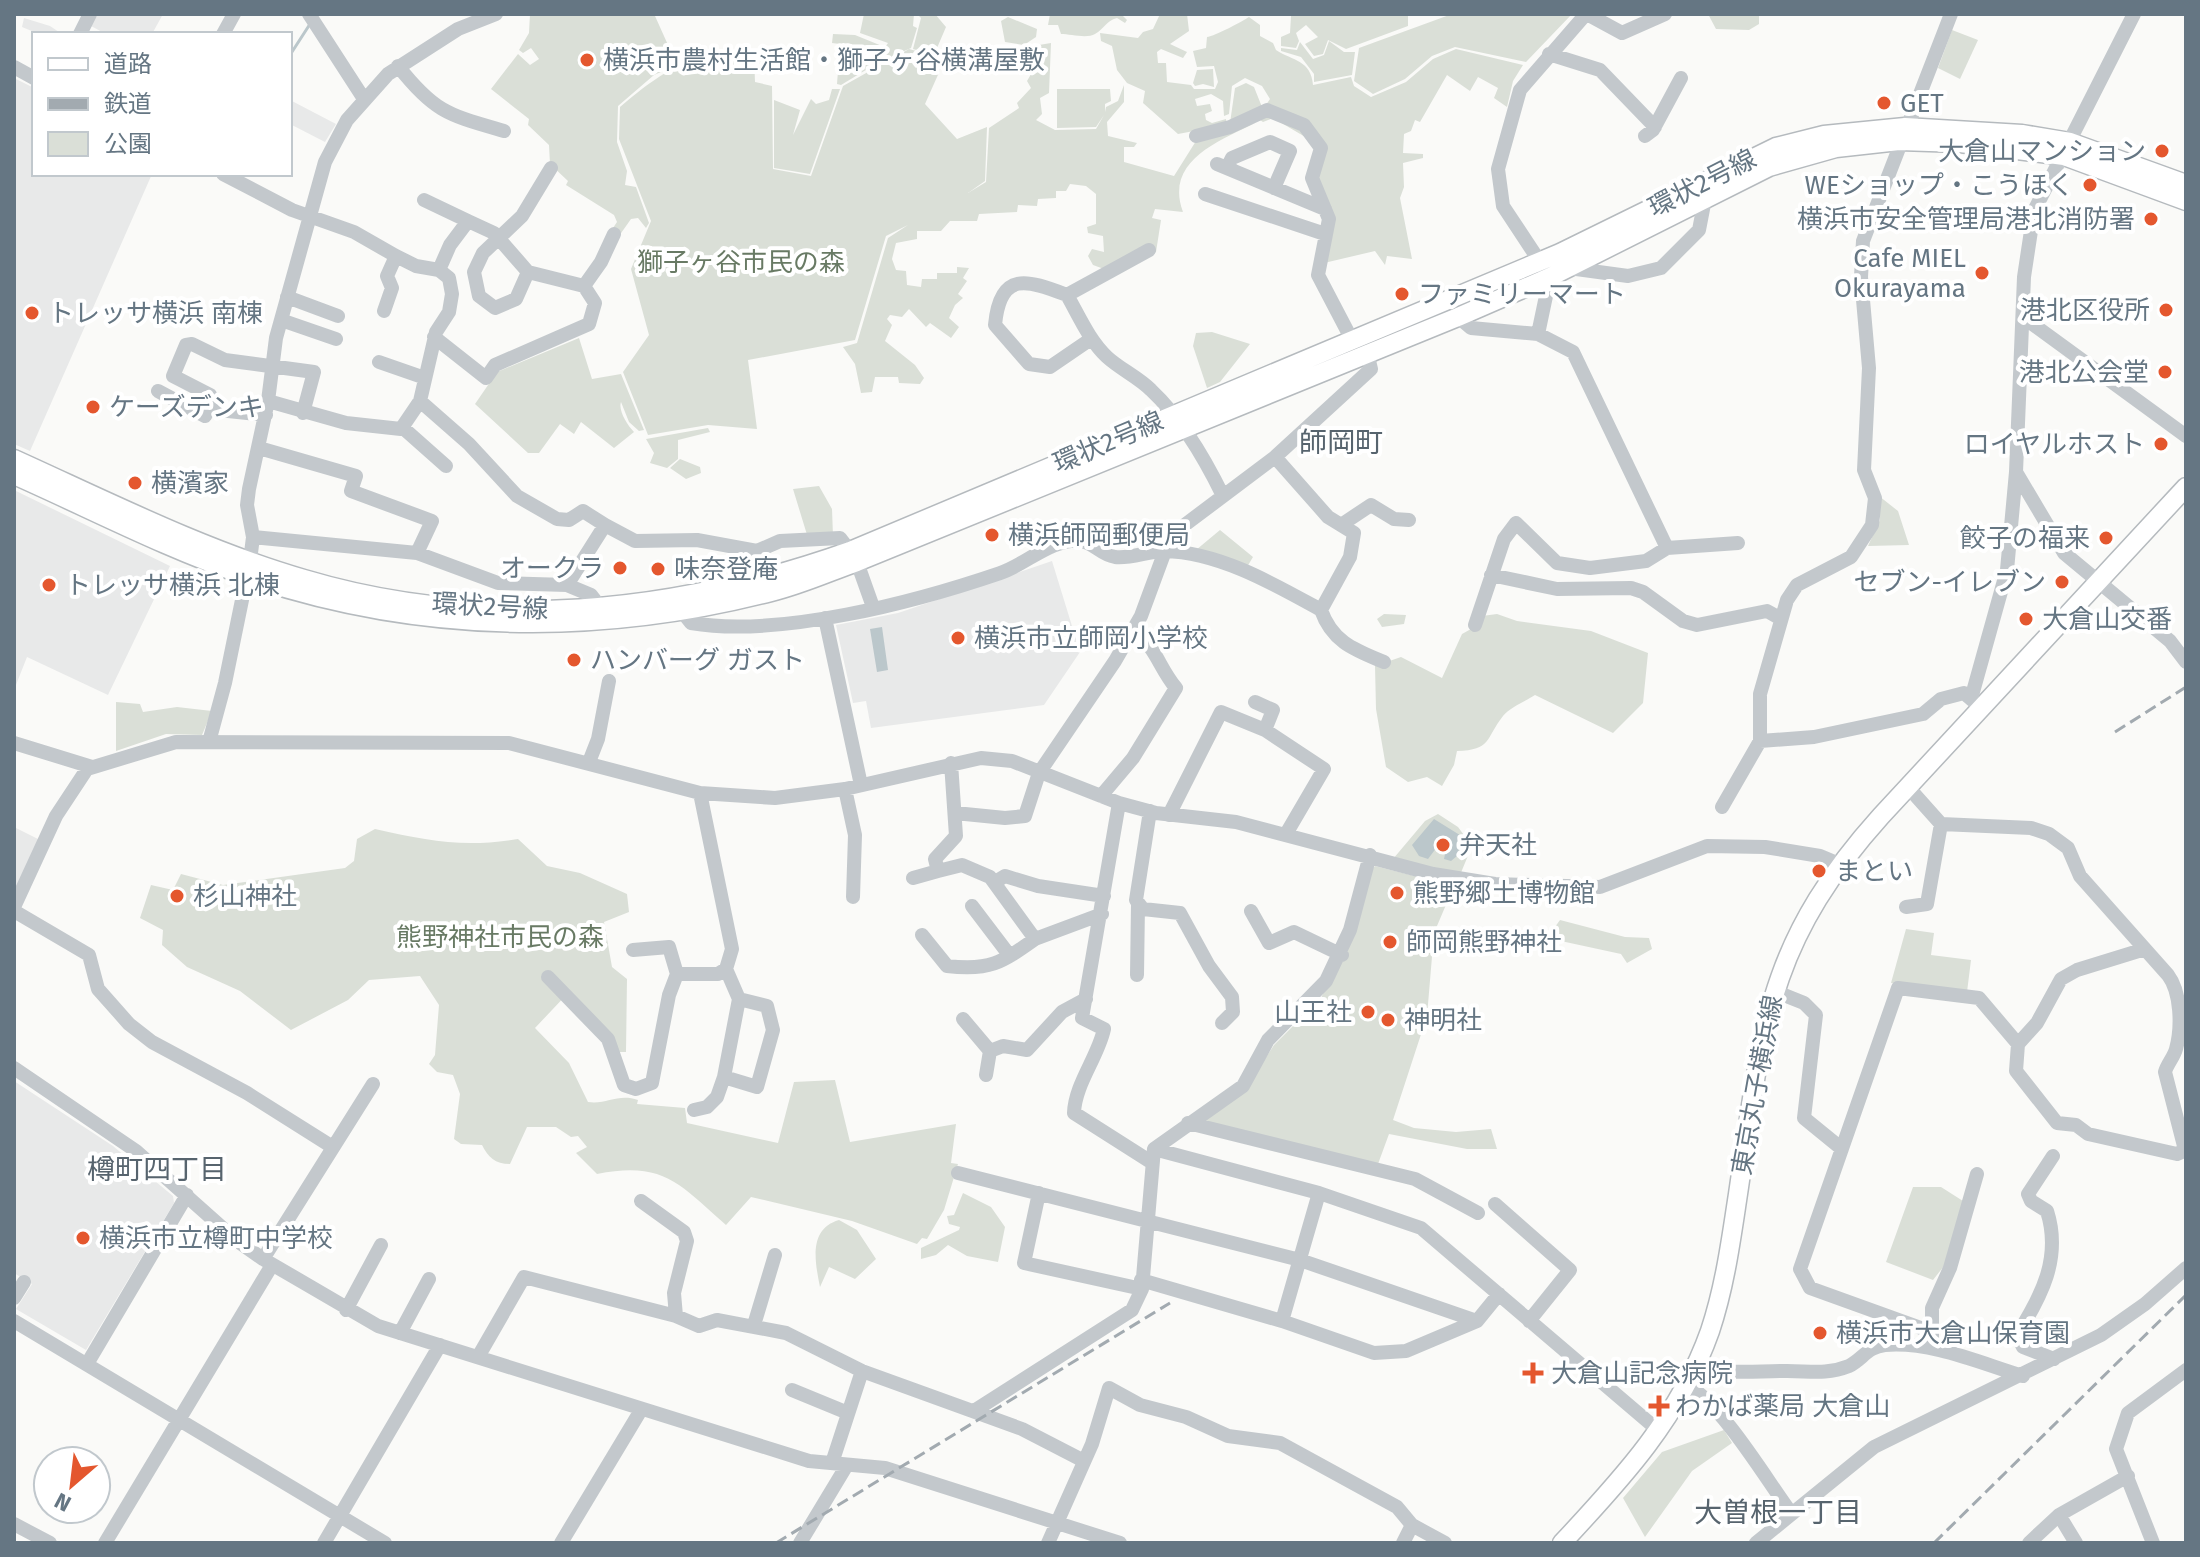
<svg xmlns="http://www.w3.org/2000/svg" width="2200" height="1557" font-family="'Fira Sans','Noto Sans JP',sans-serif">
<rect width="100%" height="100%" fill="#fafaf8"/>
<path fill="#e8e9e9" d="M97,14h66l-11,20h-46l-15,-8z
M24,18l26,8 12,8h-23l-17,-7z
M14,78l20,10v86h118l-122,277 -16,-7z
M290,100l46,24 -11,18 -35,-18z
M14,490l156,76 -62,129 -81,-38 -13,33z
M1052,561l28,91 -36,53 -173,23 -5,-27 -13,2 -17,-78 62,-12z
M14,827l28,14 -28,59z
M14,1081l99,65 60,50 1,7 -88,147 -70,-41 16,-25 -18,-11z"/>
<path fill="#dadfd7" d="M530,14l125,2 22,49 -23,10 -36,31 -1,36 10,29 -2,14 11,2 13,36 -3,5 -8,-10 -7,1 -12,17 -8,-5 6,-9 -3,-7 -48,-30 2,-4 -18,-17 -1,-19 -21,-20 1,-6 -38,-30 27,-35 12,11 9,-6 -8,-11 -8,5 -4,-3 10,-17z
M864,14h50l-1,12 4,2 -6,20 -25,11 -3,-9 5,-7 -28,-10z
M917,14h18l11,13 -12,28 -21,-6 8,-31z
M1050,14h78l-5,2 4,4 -2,3 -8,-5c-11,3 -13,11 -22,16 -8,5 -25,0 -34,0l-3,-9h-10z
M1160,14h27l2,17 -19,13 17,8 -4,6 -22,-9 -4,3 1,11h8l1,19 24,3 3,4h21l3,-7 -4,-16 -17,1 -4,-16 13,-3 1,-11c8,-1 36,-16 42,-20l11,8v11l13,7 3,7c17,11 35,10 37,35l38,-8 3,9 17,11 35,-15 27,-23 23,-10 67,16 -10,16 -6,26 -13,-9 4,-10 -20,-11 -8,14 -23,-16 -27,47 -5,-2 -4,11 -7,3 -1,19 20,1v4l-20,5 1,24 -4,11 12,61 -25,-3 -2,9 -10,-14 -51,12 8,-44 -17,-42 9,-29 -51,-30 -10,4 -6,-4 13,-19 -8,-13 -17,-8 -13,8 -3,28 -5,2 -1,-15 -12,-7 -16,5 2,7 13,-2 2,7 -7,3 1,6 6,3 14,-4v6l-48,9 -35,-31 2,-12 -18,-8 -10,-13 -5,-24 -11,-5 -1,-8 38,5 5,-6 10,-3z
M1279,14h129v12l-62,23 -18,-9 -5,14 -9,2 -9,-12 13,-7 -12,-12 -10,8 3,8 -3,7 -15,-2v-9l9,-4 1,-17z
M1452,14h120l-46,48 -71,-15 -23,9 -27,23 -32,15 -19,-13 5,-33z
M1708,14h51v10l-10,6 -33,-1z
M1008,17l29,12 -1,8 -12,8 -19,-3 -4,-21z
M1952,30l26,10 -18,39 -22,-11z
M833,34l22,1 27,11 -7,7 4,9 -38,23 -4,-1 3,-40 -8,-1z
M1329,41l15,11h11l-3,23 -38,7v-8l-13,-17 -20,-6v-3l16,2 3,-8 13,17 11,-4z
M1051,43l-2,50 -9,5 2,16 -6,6 19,10 41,-1 8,-14 -8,12 -39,1v-39h53l1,12 -6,3v8l1,-5 12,-6 6,-16v17l-17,20 1,14 29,7 -3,4h-10v15l50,14 22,-35 59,-18c-36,18 -91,38 -72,89l-28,-3 -3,9 9,2 -5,32 -52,17 -11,-4 -5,-9 4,-7 12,3 -1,-16 -15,-3 -1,-6 9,-3v-30l-10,-8 -16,-2 -4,7h-10v7l-18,1 -1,7 -19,-1 -1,7 -38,2 -2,7h-27l-9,10h-24v8l-21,4 -4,16 4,11 10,1 1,14 14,2 1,-8h15v-6h20v-6l12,1 -6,10 4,3 -9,13 5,4 -8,7 -6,13 10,9 -8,11 -21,-15 -4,4 -17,-18 -7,8 -12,-2 -3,4 5,6 -7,16 30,24 9,13 -4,6 -21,-1 -1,-6h-23l-3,15 -11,1 -6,-29 -12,-17 14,-4 31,-105 20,-13 -22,11 -31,104 -107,20 9,69 -49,-4 -60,10 -25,-63 26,-37 -18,-66 20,-48 -32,-82 1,-32c50,-42 69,-52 134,-53l1,28 17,4 1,83 38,7 32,-90 66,-37 36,10 -20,45 32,35 30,-12 -2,54 -17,12 18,-11 3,-54 30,-20 -2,-5 14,-15 -4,-7 14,-24 -2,-12z
M1213,69l1,18 -11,-3 -8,2 -2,-3 4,-13z
M1246,83l8,4 8,20 -32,16 5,-35z
M832,89h8l-30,85 -36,-6v-68l26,10 -7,25 18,-36 5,5 13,-4z
M1212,332l38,12 -30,38 -13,6 -14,-42 3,-13z
M579,338l13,41 29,-5 23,56 -5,1 -10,-9 -8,-20c-3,8 6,23 13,30l-20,16 -33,-26 -7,12 -14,-10 -21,29h-11l-53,-49 22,-32z
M708,428l2,4 -32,8v19l-11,9 -17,-5 4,-10 -8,-14z
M680,459l20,8 1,6 -15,6 -16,-11z
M819,486l13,23 1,27 -25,2 -15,-49z
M1879,496l19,15 11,34 -41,1 12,-26z
M1220,530l33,27 -6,10 -51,-17z
M1384,614l22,1 -2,9 -22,3 -5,-8z
M1497,614l20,7 74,10 57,22 -5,50 -30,30 -78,-38c-9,6 -25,12 -32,21 -18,23 -11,34 -46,35l-3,14 -12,21 -15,-9 -19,5 -22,-15 -10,-58 -1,-43 26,-9 41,21 20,-44 18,-10 2,-8z
M116,702l24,2 3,8 34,-5 35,4 -10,24 -36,-1 -50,17z
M1438,814l20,13 14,19 -12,29 -67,-16 32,-38z
M375,829c54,12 88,19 143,10l29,27 33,7 47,21 2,18 -25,10 8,45 15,12 -1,73h-7l-50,-60 -34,36 34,35 19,39c18,3 30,-9 50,-2l-1,4 48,4 2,15 91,20 16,-61 41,-2 15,62 106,-18 -5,39 7,1 -14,46 -17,29 -5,-1 -5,6 -65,-23 -101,-24 -25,28c-47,-41 -62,-64 -129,-51l-21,-21 11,-6 -9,-11 -7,1 -15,-10h-29l-17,37c-15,0 -22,-7 -28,-19l-21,-1 -7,-5 6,-45 -7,-19 -16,-3 -8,-8 6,-9 4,-50 -19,-29 -51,4 -21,20 -57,30 -51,-39 -53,-24 -25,-22 1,-15 -23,-12 11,-33 22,5 8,-16 42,11 122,-17 9,-7 3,-22z
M1375,866l79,20 -20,47 -7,83 -34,104 21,8 42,4 35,-3 6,20h-30l-78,-15 -11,30 -178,-42 42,-28 32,-49 47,-47 32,-67 17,-59z
M1560,920l65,17 24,1 3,11 -25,14 -6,-9 -74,-16z
M1906,929l28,4 -3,22 40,5 -4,32 -76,-9z
M1913,1187h28l22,14 -19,65 -11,14 -47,-18z
M963,1193l28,14 14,20 -7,35 -31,-6 -19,-11 -12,10 -15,4v-11l38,-18 1,-3 -11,-3 -2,-8 7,-1z
M839,1220l18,10 19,29 -21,20 -26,-12 -9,20c-5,-25 -12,-58 19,-67z
M1724,1430l8,13 -40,28 -47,66 -22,-39 39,-46z"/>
<path fill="#bbc7cb" d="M882,627l6,43 -11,2 -7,-43z
M1434,819l29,18 -6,19 -6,5 -7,-2 4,-19 -5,-1 -15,20 -9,-3 -7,-11z"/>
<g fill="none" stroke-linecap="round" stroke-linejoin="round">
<path stroke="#bbc7cb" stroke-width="3" d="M290,55l20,-31"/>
<g stroke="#b5babe" stroke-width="21">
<path id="major" d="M14,459c95,43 190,91 290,120 181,54 371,34 546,-28l710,-298 216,-106 48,-12 81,-8 117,7 48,8 116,42
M14,475c77,34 153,74 233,101 170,58 350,61 524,16 29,-7 58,-20 86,-30l601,-245 92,-40 219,-110 67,-19 63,-7 61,2 104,13 122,45
M1562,1543c60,-64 118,-127 148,-212 15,-45 21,-91 28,-137 24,-162 27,-249 143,-378l305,-329"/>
</g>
<path stroke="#c3c8cc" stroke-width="14" d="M309,14l55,85
M1587,14l35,19 43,-19
M80,34l10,-20
M223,34l11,-20
M1549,54l51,16 55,57
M398,66c37,47 51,49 106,65
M14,67l20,11
M1196,136l34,-9 37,-17 37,15 17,23 -9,30 17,41 -11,56 34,65
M1645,136l8,-6 28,-52
M1217,164l108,45
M1227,168l5,-10 38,-16 20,9 -16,37
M223,174l69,36 62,22 42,24 20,10 23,4 10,8 3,16 -3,18 -13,20 -16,69 -19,28 -55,-6 -78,-22
M1205,194l120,40
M424,200l44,21
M1569,268l59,8 33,-8 38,-38 6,-31
M528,272l-12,27 -21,9 -16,-12 -5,-24 9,-19 39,-37 29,-48
M584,286l17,-24 13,-28
M1067,295c12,21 22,45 40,62 13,12 31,20 44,33 31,29 54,69 72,106
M287,297l51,19
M384,311l8,-23 -5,-12 9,-20
M1458,317l13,11 67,6 35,18 94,196
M2023,317l163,119
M281,320l55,19
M1538,334l12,-57 -47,-71 -5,-37 22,-79 66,-76
M434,337l52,41 9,-13 94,-41 6,-21 -11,-17 -56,-14 -34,-39 -26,-12 -18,24 -11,25
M1091,339l-41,28 -21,-3 -34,-39c5,-55 32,-45 72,-30l82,-45
M379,362l46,16
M158,391l47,25 4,-7 57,6
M420,401l49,43 48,52 40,23 12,1 14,-9 22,14 -38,60 24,10 10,13
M209,409l1,-14 -37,-19 13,-31 6,-1 33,16 89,12 -11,41
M402,427l44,39
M259,448l97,28 -5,15 81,30 -15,32
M1275,457l53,60 26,16 -4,24 -29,53
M2016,472l48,81 106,88 16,21
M605,525l30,16 62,-1 60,11 23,-10 60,-3 10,13
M1341,525l30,-20 23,14 15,1
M253,537l164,16 81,30 69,2
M857,562l16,45
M1491,575l66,14 74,-1 12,4 40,29 14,4 70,-14 14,8
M676,604l15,19c88,15 224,-21 309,-50 22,-7 43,-27 65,-31 28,-6 30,11 50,15 16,2 33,-6 49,-6 55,1 110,33 157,59 11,32 34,40 63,52
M825,618l36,167
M1475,625l29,-86 12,-16 41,40 33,5 56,-7 21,-13 71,-5
M1971,699l36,-129 9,-98 8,-195 10,-66 100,-197
M1255,702l18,8 -8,20
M1760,741l54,-4 109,-23 18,-15 23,-6 12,10
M209,742l16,-59 25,-122 3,-24 -6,-32 2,-16 19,-88 8,-63 49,-176 22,-42 41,-46 70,-45 38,-15
M14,743l78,24
M589,762l9,-23 11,-58
M951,763l5,73 -21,23 3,12 24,-6 28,12 45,62 67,-25
M1908,787l33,37 90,4 18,6 19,14 12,28 88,99c13,17 14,52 8,74 -2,8 -9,15 -11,23l19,74v5l-7,3 -89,-20 -12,-9 -19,-2 -41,-52 2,-27 -39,-46 -81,-10 -98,281 10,19 122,44
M845,789l10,46 -2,62
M1101,796l32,-38 43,-70c-18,-22 -19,-40 -43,-58
M1119,803l-37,215 22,11c-6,28 -29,55 -30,84l77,49
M1722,807l38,-66v-47l27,-94 10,-15 54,-28 21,-32 3,-27 -11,-28 5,-102 -8,-91 2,-36 88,-227
M1150,811l-14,89 7,9 37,4 29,53 23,31 1,15 -11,11
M955,813l50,5 20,-2 14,-43 76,-112 26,-45 24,-65 13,-21 97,-73 96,-88 -4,-17
M1169,815l52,-103 44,18 59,39 -38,65
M913,878l25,-7
M995,882l10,-6 33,10 66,10
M972,906l38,50
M14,907l42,-91 31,-47 89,-27 333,1 191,50 75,5 70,-9 136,-31 31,3 107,42 37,10 80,9 197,52 62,10 105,3 107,-41 58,1 55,9 19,8
M1906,907l21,-3 14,-80
M14,911l75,44 9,34 31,35 23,18 95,51 84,53
M1251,911l18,32 25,-11 48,23
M922,935l25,31c43,5 54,-3 88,-27
M633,950l36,-3 8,27
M1137,975l1,-71
M548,977l60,62 16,46 12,4 16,-6 17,-88 8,-21h41l8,-5 6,-20 -32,-156
M1774,991l30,12 12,12 -12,103 38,31
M963,1019l27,32
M2018,1044l19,-21 24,-44 16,-9 68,-21
M990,1051l13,-5 24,4 35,-38 24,-13
M14,1068l122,83 100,89 27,19 115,67 431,135 76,7 235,75
M986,1075l4,-24
M724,1077l33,10 16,-57 -6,-24 -28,-7
M694,1110l13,-3 10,-10 7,-20 15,-78 -13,-30
M1188,1123l227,56 63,34
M1154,1149l165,44 102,35 238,203
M2053,1156l-25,38 3,7 16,10c15,47 -6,86 -30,124l6,12 31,12
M958,1173l342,87 177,61
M1039,1193l-15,70 118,26
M1319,1193l-37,128 92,32 32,-2 71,-30 22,-27
M641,1201l43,31 3,9 -13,52 2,23
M1495,1204l75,66 -41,51
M263,1259l110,-175
M1141,1280l141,41
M14,1298l10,-16
M346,1310l35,-65
M14,1321l371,222
M754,1325l21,-70
M400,1333l29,-54
M1932,1340v-32l18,-40 27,-94
M478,1357l46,-80 152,39 23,10 18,-6 69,13 76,38 160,58 62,32
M1697,1363c29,13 54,8 85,8 24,-1 42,5 67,-5 14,-7 18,-19 36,-21 46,-4 95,18 138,31
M87,1364l100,-169
M1687,1384c37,24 77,92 104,129
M792,1390l56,23
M974,1411l158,-101 10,-21 12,-140 89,-63 25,-46 58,-59 24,-51 20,-75
M832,1463l30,-92
M2059,1515l17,28
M14,1524l36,19
M105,1543l167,-278
M324,1543l116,-198
M561,1543l80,-133
M800,1543l47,-78
M1048,1543l44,-99 17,-56 31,17 46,12 42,19 52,7 117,64 15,18 33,18
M1403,1543l9,-18
M1756,1543l118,-96 227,-112 44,-31 41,-36
M2029,1543l30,-28 69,-39
M2153,1543l-37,-94 12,-36 58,-43"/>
<use href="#major" stroke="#fff" stroke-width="18"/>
<path stroke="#a2aab0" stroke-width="3" stroke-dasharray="12 6" stroke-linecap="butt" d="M2115,732l71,-45
M776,1543l394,-240
M1934,1543l252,-248"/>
</g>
<g fill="#e4572e" stroke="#fff" stroke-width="3">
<circle cx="587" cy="60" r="8"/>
<circle cx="1884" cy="103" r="8"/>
<circle cx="2162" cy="151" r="8"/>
<circle cx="2090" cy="185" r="8"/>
<circle cx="2151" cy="219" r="8"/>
<circle cx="1982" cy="273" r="8"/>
<circle cx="1402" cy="294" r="8"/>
<circle cx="2166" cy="310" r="8"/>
<circle cx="32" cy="313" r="8"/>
<circle cx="2165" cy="372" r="8"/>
<circle cx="93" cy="407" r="8"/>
<circle cx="2161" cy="444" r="8"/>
<circle cx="135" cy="483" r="8"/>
<circle cx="992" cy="535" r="8"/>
<circle cx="2106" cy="538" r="8"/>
<circle cx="620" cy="568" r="8"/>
<circle cx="658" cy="569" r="8"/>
<circle cx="2062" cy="582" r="8"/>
<circle cx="49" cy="585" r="8"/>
<circle cx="2026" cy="619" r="8"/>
<circle cx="958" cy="638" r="8"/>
<circle cx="574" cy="660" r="8"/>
<circle cx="1443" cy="845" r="8"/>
<circle cx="1819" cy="871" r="8"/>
<circle cx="1397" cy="893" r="8"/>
<circle cx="177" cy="896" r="8"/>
<circle cx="1390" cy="942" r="8"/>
<circle cx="1368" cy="1012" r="8"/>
<circle cx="1388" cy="1020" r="8"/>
<circle cx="83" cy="1238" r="8"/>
<circle cx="1820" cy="1333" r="8"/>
<path d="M1529 1361h8v8h8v8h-8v8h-8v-8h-8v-8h8z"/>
<path d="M1655 1394h8v8h8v8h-8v8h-8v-8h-8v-8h8z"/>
</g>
<g text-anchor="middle" stroke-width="8" stroke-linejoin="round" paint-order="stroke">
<g font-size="26" fill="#657683" stroke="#fff" text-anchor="start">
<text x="603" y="69">横浜市農村生活館・獅子ヶ谷横溝屋敷</text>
<text x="1900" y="112">GET</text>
<text x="2146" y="160" text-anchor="end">大倉山マンション</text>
<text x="2074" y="194" text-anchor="end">WEショップ・こうほく</text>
<text x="2135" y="228" text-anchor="end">横浜市安全管理局港北消防署</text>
<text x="1966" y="267" text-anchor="end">Cafe MIEL<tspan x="1966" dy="30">Okurayama</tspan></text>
<text x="1418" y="303">ファミリーマート</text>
<text x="2150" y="319" text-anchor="end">港北区役所</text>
<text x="48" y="322">トレッサ横浜 南棟</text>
<text x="2149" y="381" text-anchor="end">港北公会堂</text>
<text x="109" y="416">ケーズデンキ</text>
<text x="2145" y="453" text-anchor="end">ロイヤルホスト</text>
<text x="151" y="492">横濱家</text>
<text x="1008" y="544">横浜師岡郵便局</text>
<text x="2090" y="547" text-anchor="end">餃子の福来</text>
<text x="604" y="577" text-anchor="end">オークラ</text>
<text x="674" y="578">味奈登庵</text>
<text x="2046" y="591" text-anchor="end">セブン-イレブン</text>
<text x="65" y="594">トレッサ横浜 北棟</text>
<text x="2042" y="628">大倉山交番</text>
<text x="974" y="647">横浜市立師岡小学校</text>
<text x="590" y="669">ハンバーグ ガスト</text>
<text x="1459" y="854">弁天社</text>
<text x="1835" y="880">まとい</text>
<text x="1413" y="902">熊野郷土博物館</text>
<text x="193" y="905">杉山神社</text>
<text x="1406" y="951">師岡熊野神社</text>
<text x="1352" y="1021" text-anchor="end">山王社</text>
<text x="1404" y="1029">神明社</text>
<text x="99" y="1247">横浜市立樽町中学校</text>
<text x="1836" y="1342">横浜市大倉山保育園</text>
<text x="1551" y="1382">大倉山記念病院</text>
<text x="1675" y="1415">わかば薬局 大倉山</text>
</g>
<g font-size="26" fill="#657683" stroke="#fff">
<text transform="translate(1702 183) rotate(-27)" y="9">環状2号線</text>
<text transform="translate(1108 442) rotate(-23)" y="9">環状2号線</text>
<text transform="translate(490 606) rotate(3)" y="9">環状2号線</text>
<text transform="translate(1757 1085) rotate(-80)" y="9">東京丸子横浜線</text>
</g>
<g font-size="26" fill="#687a64" stroke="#fff">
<text x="741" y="271">獅子ヶ谷市民の森</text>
<text x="500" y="946">熊野神社市民の森</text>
</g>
<g font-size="28" fill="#57646e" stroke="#fff">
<text x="1341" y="452">師岡町</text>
<text x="157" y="1179">樽町四丁目</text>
<text x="1778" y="1522">大曽根一丁目</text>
</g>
</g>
<rect width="2200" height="1557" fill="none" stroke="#657683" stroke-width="32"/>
<rect x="32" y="32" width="260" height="144" fill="#ffffff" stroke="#c1c8cd" stroke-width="2"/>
<rect x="48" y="58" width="40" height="12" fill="#ffffff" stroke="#c1c8cd" stroke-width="2"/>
<text x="104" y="72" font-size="24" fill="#657683">道路</text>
<rect x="48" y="98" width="40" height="12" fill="#a2aab0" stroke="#c1c8cd" stroke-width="2"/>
<text x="104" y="112" font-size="24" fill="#657683">鉄道</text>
<rect x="48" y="132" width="40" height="24" fill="#dadfd7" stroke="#c1c8cd" stroke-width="2"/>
<text x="104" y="152" font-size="24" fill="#657683">公園</text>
<g transform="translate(72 1485) rotate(208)"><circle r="38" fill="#ffffff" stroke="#c1c8cd" stroke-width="2"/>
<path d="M0-6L14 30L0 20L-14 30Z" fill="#e4572e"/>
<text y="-12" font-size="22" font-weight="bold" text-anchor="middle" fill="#657683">N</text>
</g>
</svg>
